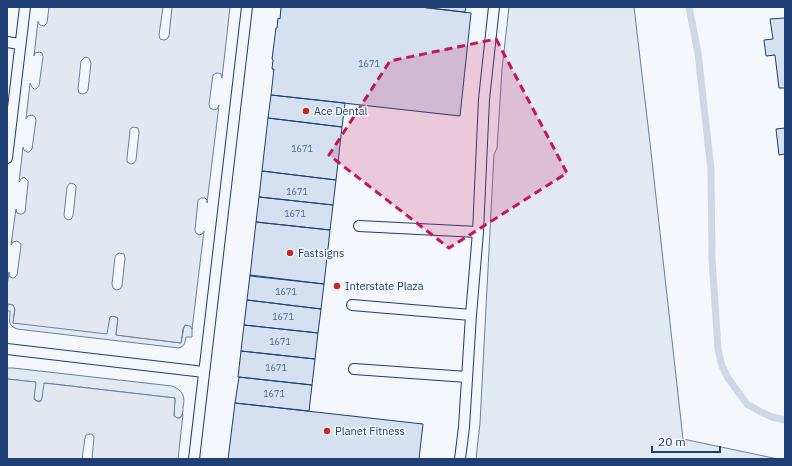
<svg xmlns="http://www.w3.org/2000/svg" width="792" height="466" font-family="'IBM Plex Sans',sans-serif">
<rect width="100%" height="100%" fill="#f4f7fb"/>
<path fill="#e3e9f0" stroke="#687fa3" d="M509,7h125l15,127 34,305 95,20h-302l4,-36 14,-269 3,-6 5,-79z
M8,304l5,1 2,2 -2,16 96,-4 1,-2 3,-1 5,2 -2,17 65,8 3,-16 1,-2h4l3,2v10h-6c-1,5 -1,9 -7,11l-162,-19c-10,-4 -7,-8 -7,-18h-3z
M7,368h6l159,18c12,5 13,11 11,22 0,4 0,6 -3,10h-3l-3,-2 1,-18 -130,-15 -3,17 -2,1h-3l-3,-2 1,-17 -28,-3z"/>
<path fill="#e3e8f0" stroke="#687fa3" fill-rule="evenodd" d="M49,7h114l-4,28 1,4 4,1 3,-1 2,-3 3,-29h58l-8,71 -1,-4 -3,-1h-2l-3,2 -4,29 1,4 4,2 3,-1 2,-4 -12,98v-3l-2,-2h-4l-3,2 -3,30 1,3 3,2 3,-1 2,-3 -12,98 -2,-3 -5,-1 -2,4 -2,14 -65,-8 2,-17 -2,-1 -3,-1 -3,1 -3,17 -94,-11 2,-14 -2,-4 -4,-1 -2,1v-19l2,-14v4l3,2h2l3,-3 4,-29v-2l-4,-3 -4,1 -2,3 5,-36 1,4 3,1h2l3,-2 3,-29v-2l-4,-4 -3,2 -2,3 4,-35 1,3 3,2h2l3,-3 4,-29 -1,-3 -3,-2 -4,1 -2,3 4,-36 2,4 2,2h2l3,-3 4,-29 -1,-4 -3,-1 -4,1 -1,3 4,-35 1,3 1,1 4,1 3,-3zM85,57l4,1 2,5 -3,27 -2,3 -4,1 -3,-1 -1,-4 3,-28zM133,127l5,1 1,4 -3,28 -2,3 -3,1 -4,-2v-4l3,-27v-2zM70,183l4,1 2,2v2l-3,28 -2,3 -3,1 -3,-2 -1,-3 3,-28zM119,253l5,1 1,4 -3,28 -2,3 -4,1 -3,-2 -1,-4 3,-27 1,-2z
M7,379l29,3 -2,17 1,1 4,2 2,-1 1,-3 2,-15 131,15 -1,18 3,2h3l3,-4 -5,45h-86l2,-22 -2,-3h-2l-4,1 -1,3 -3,21h-75z"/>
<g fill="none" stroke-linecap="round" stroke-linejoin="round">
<path stroke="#cfd7e4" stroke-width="7" d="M689,7l9,46 13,117 1,88 6,91 4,17 6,12 19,26 14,8 11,5 13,3"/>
</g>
<path fill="#d5e0f0" stroke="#1d3f73" d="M281,7h139l51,6 -11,103 -189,-21 3,-26h-2l1,-9 -1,-1 4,-31h1l1,-10 2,1z
M420,7h46l-1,5z
M785,18v70h-6l-4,-33 -9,1 -2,-16 9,-1 -3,-20z
M271,95l74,8 -3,24 -74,-9z
M268,118l74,9 -6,53 -74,-9z
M785,128v26l-6,1 -3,-26z
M262,171l74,9 -3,25 -74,-8z
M259,197l74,8 -3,25 -74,-8z
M256,222l74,8 -6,54 -74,-8z
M250,275l74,9 -3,25 -74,-9z
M247,300l74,9 -3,24 -74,-8z
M244,325l74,8 -3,26 -74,-8z
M241,351l74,8 -3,26 -74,-8z
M239,377l73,8 -3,26 -74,-8z
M235,403l188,21 -4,35h-191z"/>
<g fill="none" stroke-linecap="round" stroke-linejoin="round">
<g stroke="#1d3f73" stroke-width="12">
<path id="service" d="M7,42l13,2
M7,158l18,-151
M359,226l119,6
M352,305l119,10
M7,349l197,23
M354,369l113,8
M194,459l53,-452
M460,459l4,-32 7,-112 7,-83 6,-133 10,-92"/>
</g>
<use href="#service" stroke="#f4f7fb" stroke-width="10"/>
</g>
<path fill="#c2185b" fill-opacity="0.2" stroke="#c2185b" stroke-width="3" stroke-dasharray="8 5" stroke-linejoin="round" d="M496,39l71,134 -118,75 -120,-93 61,-94z"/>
<g fill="#c62828" stroke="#f4f7fb" stroke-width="1.5">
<circle cx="306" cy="111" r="4"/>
<circle cx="290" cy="253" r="4"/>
<circle cx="337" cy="286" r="4"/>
<circle cx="327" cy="431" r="4"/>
</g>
<g text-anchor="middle" stroke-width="3" stroke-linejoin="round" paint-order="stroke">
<g font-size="9" fill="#4b6792">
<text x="369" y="67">1671</text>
<text x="302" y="152">1671</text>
<text x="297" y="195">1671</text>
<text x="295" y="217">1671</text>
<text x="286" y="295">1671</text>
<text x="283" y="320">1671</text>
<text x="280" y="345">1671</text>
<text x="276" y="371">1671</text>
<text x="274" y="397">1671</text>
</g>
<g font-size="11" fill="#1d3f73" stroke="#f4f7fb" text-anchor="start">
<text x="314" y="115">Ace Dental</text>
<text x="298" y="257">Fastsigns</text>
<text x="345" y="290">Interstate Plaza</text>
<text x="335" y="435">Planet Fitness</text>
</g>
</g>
<rect width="792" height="466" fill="none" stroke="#1d3f73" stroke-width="16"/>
<path d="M652 446v6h68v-6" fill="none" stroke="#1d3f73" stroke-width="2"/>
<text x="658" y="446" font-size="12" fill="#1d3f73" stroke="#f4f7fb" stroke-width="3" paint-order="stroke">20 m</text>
</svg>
